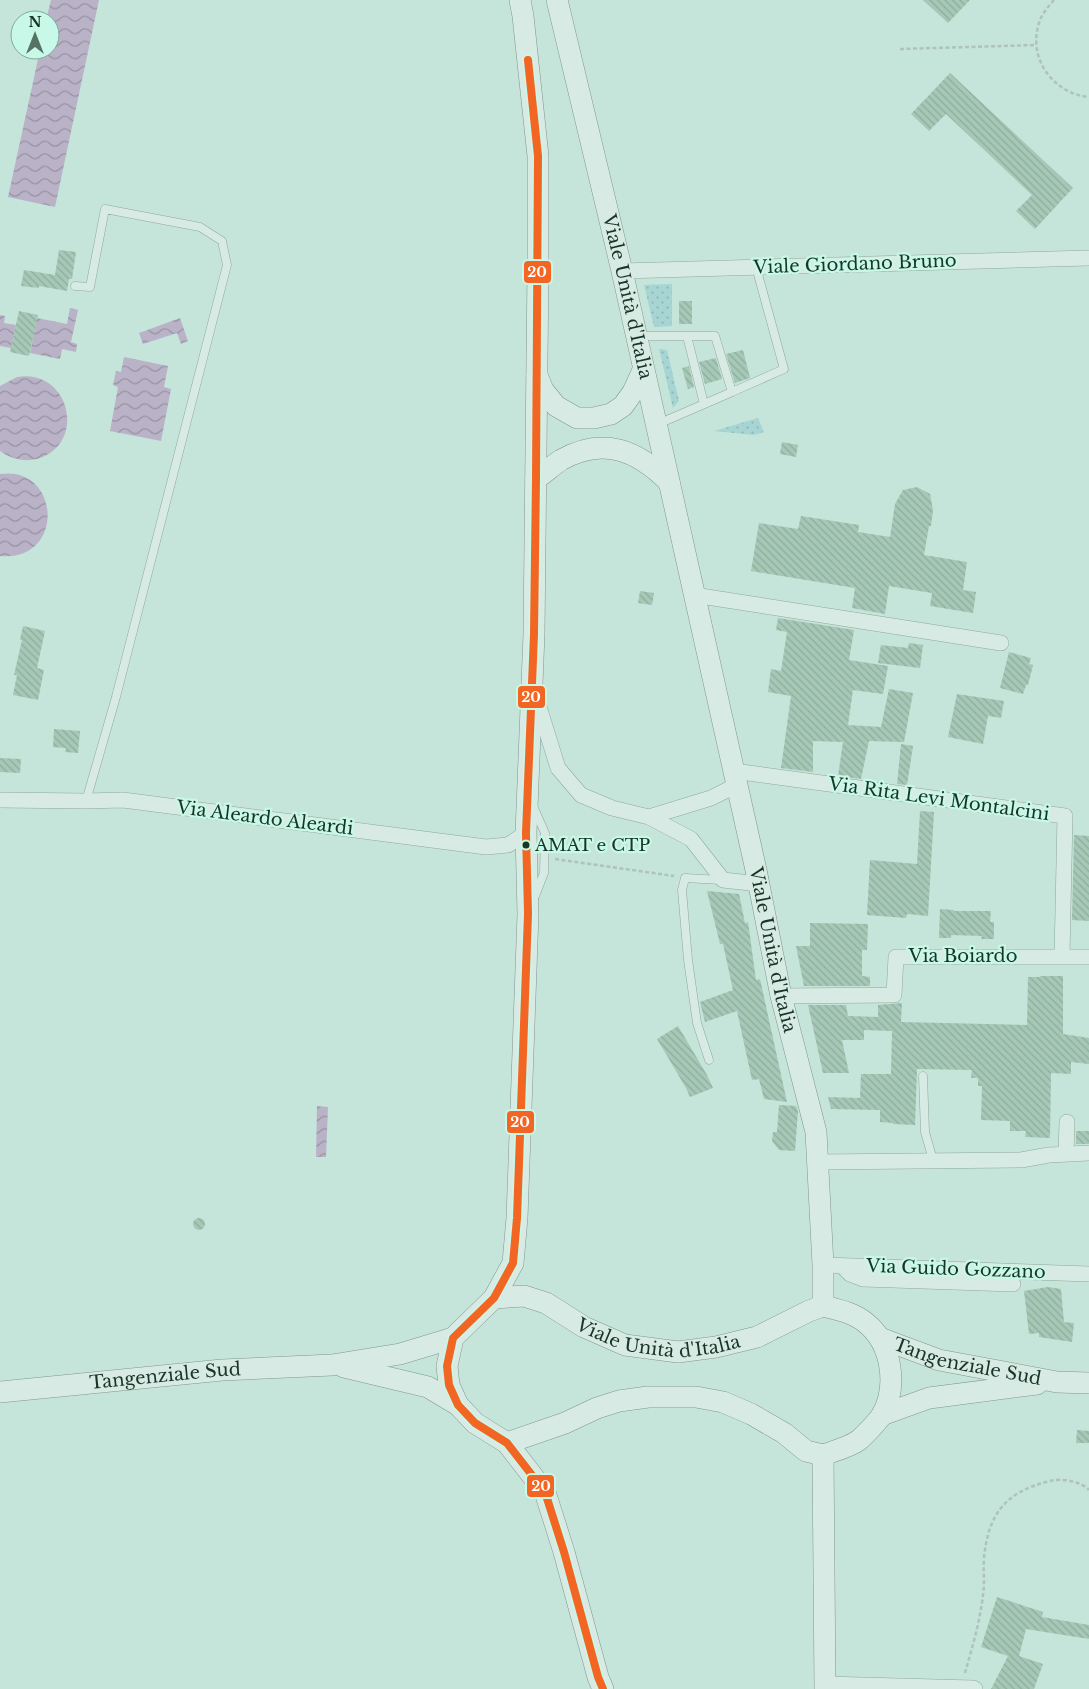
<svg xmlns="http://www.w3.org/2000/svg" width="1089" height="1689" font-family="'Libre Baskerville',serif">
<defs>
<pattern id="garden-dots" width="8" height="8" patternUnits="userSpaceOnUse" patternTransform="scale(1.25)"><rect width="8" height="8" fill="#a6d5d4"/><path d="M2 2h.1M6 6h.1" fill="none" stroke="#8eb7b6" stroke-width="1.8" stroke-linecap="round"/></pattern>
<pattern id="water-waves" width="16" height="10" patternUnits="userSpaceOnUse" patternTransform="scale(1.25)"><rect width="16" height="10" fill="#bab3c8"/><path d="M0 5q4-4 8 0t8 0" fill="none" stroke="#9692a2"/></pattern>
<pattern id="building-back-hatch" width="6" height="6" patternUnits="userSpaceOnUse" patternTransform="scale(1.25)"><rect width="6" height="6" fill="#a6c8b7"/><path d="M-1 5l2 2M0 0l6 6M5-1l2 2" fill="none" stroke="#8eac9d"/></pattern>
</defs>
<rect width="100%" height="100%" fill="#c5e4da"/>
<path fill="url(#garden-dots)" d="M672,284v42l-18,1 -10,-42z
M659,349l8,1 12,51 -6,7z
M758,418l6,14 -10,3 -40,-4z"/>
<path fill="url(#water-waves)" d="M51,0h48l-44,207 -47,-10 32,-147h10v-30h-4z
M70,308l8,2 -7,32 6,2 -1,8 -14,-3 -2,10 -30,-6 7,-35 30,6z
M0,315l5,1 -1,7 12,2 -5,23 -11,-2z
M180,318l8,23 -7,3 -4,-11 -34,11 -4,-11z
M124,357l44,9 -4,21 7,2 -10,52 -51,-10 8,-44 -5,-2 3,-14 5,1z
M17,377c53,-9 71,67 20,82 -13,3 -26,0 -37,-8v-65z
M0,474c61,-9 66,88 0,82z
M317,1106l11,1 -2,50h-10z"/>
<path fill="url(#building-back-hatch)" d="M923,0h47l-22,23z
M950,73l123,115 -38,41 -19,-18 16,-16 -86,-81 -17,17 -18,-17z
M59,250l17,2 -4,27h-3l-2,12 -28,-5v2l-18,-2 3,-16 31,5z
M679,301h13v23h-13z
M19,311l19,4 -9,41 -19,-4z
M743,350l7,28 -15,5 -9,-29z
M716,358l6,21 -17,5 -6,-22z
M689,366l5,21 -6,2 -6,-21z
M782,442l16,3 -2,12 -16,-3z
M917,487l13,7 3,16 -2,16h-2l-5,29 43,7 -4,28 13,2 -3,21 -43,-7 2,-13 -43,-7 -4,28 -33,-6 3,-20 -104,-17 8,-48 39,6 3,-13 58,9 -1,7 32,5 5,-33 8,-14z
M640,591l14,2 -2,12 -14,-2z
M778,618l76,12 -5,30 39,6 -5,28 -30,-4 -5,35 33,2 8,-38 24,4 -9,49 -35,-1 -8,38 -23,-3 5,-34 -30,-1v31l-32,-4 10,-72 -23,-4 3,-23 10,2 6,-39 -11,-2z
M23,626l22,5 -8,37 7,2 -6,30 -25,-5 4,-20h-3l8,-35h-2z
M909,643l14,2 -3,23 -42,-5 3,-18 27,3z
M1009,652l22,6 -2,6 4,1 -5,20h-2l-3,9 -23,-6z
M957,694l47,7 -3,17 -13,-2 -5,28 -35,-7z
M54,729l26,2 -2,22 -13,-1 1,-4 -13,-1z
M901,744l12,2 -6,39 -10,-1z
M0,758l21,1 -1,14 -20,-1z
M920,811l14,1 -6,104 -21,-2 -1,4 -39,-3 3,-55 47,4z
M1074,835l15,1v85l-17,-1z
M707,891l32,3 6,29 3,-1 8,58 4,-1 27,123 -23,-3 -5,-20 -7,1 -15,-69 -32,11 -5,-20 33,-12 -10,-46h-3z
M940,909l14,1v1h37l-1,11h4v17h-13l1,-3 -31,-1v3h-12z
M810,923l58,1 -1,26h-5v26l8,1v9h-66l-8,-40h14z
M1040,976h23v58l26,4v26l-18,-2v12l-20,-1 -1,65 -25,-1 1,-6h-16v-10l-29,-1 1,-34h-4v-8h-7l1,-8 -55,-1 -2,56 -22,-1v-1l-13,-1v-12l-49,-1 -3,-12 32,1 1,-24h30l1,-43 -28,-1v10h-22l7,33h-26l-15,-68h38l2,11 30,1v-12l24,-2 -1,19 126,3 1,-48h12z
M678,1026l29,49 6,13 -23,9 -4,-9 -29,-49z
M779,1105l17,1 2,5 -3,40 -16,-1 -7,-9 1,-9h4z
M1076,1131h13v13h-13z
M193 1224a6 6 0 1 1 12 0a6 6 0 1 1-12 0Z
M1048,1287l13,2 3,33 10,1 -2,19 -33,-5v-4l-10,1 -5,-43z
M1077,1430l12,1v12h-13z
M997,1597l46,15 -1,5 47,8v14l-63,-10 -7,27 24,8 -9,25h-43l17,-33 -27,-9z"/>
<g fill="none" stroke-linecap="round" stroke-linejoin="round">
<g stroke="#8fa89e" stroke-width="9">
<path id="lane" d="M75,286l15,1 15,-78 95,18 22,14 5,24 -111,432 -30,104
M638,336h77l17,56 -74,32
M687,336l17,68
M732,392l52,-23 -28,-102
M533,806l12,27 -1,40 -9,23
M709,1060l-12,-37 -9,-63 -6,-70 3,-12 36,2
M923,1076l2,56 8,28"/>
</g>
<g stroke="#8fa89e" stroke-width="16">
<path id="street" d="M622,271l467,-13
M694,595l307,48
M536,697l22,71 23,27 31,13 37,9 42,22 32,41 36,4
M734,771l331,45 -3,140
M0,800l86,1 37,-1 363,47 22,-2 18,-12
M649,817l62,-19 26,-13
M781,996l113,-1 2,-38h193
M1066,1154l1,-32
M817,1162l204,-2 28,-5 40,-2
M823,1265l266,9
M842,1266l8,8 13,5 150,5
M825,1684l148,4 2,1"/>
</g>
<g stroke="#80978e" stroke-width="22">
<g id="secondary">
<path d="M520,0l3,16 15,140v113l-4,365 -8,199 2,81 -11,304 -4,45 -19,35 -41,40 -6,28 2,19 9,20 17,18 32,20 38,49 19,60 34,125 5,12"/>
<path id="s1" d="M557,0l65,271 134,599 25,126 35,136 7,133v41c16,4 31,7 43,17 26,21 32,63 16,92 -4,6 -17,20 -23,25 -9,7 -25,11 -36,15l2,234"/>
<path d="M537,375l6,15 13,16 21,12h17l17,-4 12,-8 10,-14 10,-22"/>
<path d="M536,479c9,-6 17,-14 25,-19 42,-24 76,-10 108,22"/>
<path id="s2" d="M494,1298l30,-2 22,7 38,24 41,18 53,7 38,-5 41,-10 52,-26 14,-5"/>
<path id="s3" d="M880,1338l59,22 118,22 32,1"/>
<path d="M344,1367l84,20 30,18"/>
<path id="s4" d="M0,1392l222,-22 110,-5 68,-11 53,-16"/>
<path d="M882,1415l47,-17 108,-14"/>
<path d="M507,1443l58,-20 32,-15 22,-7 29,-4h48l27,5 28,12 33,19 22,18 17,4"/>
</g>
</g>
<path stroke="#afc3bb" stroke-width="2.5" stroke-dasharray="4 2.5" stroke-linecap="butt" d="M1054,0c-7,8 -14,16 -16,27 -9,34 17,67 51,70
M900,49l136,-4
M555,859l119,17
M965,1673c7,-25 15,-51 18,-78 2,-12 0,-25 1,-38 5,-45 22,-65 66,-76 11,-3 31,0 39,9"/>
<use href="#lane" stroke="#d8eae4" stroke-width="8"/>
<use href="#street" stroke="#d8eae4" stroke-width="15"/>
<use href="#secondary" stroke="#d8eae4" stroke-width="21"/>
<g stroke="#c8f8e8" stroke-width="11">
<path id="bus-1" d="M528,60l10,96 -2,323 -2,155 -8,199 2,81 -11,304 -4,45 -19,35 -41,40 -6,28 2,19 9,20 17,18 32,20 38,49 19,60 34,125 5,12"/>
</g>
<use href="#bus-1" stroke="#f26522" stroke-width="8"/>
</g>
<circle fill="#193526" stroke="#c8f8e8" stroke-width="2" cx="526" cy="845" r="4.5"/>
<g text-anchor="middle" stroke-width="4.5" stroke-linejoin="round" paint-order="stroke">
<g font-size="17" fill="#193526" stroke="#c8f8e8" text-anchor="start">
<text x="535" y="851">AMAT e CTP</text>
</g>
<g font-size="18" fill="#193526" stroke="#c8f8e8">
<text transform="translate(855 264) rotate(-2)" y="6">Viale Giordano Bruno</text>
<text dy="6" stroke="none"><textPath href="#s1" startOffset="305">Viale Unità d'Italia</textPath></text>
<text transform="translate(939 799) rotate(8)" y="6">Via Rita Levi Montalcini</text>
<text transform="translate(265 818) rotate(7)" y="6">Via Aleardo Aleardi</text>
<text dy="6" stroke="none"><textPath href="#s1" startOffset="974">Viale Unità d'Italia</textPath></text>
<text x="963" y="962">Via Boiardo</text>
<text transform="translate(956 1269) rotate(2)" y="6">Via Guido Gozzano</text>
<text dy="6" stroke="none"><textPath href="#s2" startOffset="175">Viale Unità d'Italia</textPath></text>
<text dy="6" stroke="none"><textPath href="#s3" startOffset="91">Tangenziale Sud</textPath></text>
<text dy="6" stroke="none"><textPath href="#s4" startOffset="166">Tangenziale Sud</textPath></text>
</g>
</g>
<g stroke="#c8f8e8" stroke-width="2">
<rect x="523" y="260" width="29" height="24" rx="5" fill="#f26522"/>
<rect x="517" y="685" width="29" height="24" rx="5" fill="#f26522"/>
<rect x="506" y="1110" width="29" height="24" rx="5" fill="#f26522"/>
<rect x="526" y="1474" width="29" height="24" rx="5" fill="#f26522"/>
</g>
<g font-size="14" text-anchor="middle" font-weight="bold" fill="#fff">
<text x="537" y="277">20</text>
<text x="531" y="702">20</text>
<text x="520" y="1127">20</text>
<text x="541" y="1491">20</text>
</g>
<g transform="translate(35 35)"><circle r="24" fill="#c8f8e8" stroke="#82aa9a"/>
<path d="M0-4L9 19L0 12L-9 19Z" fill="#557265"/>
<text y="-8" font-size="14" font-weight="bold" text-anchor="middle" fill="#193526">N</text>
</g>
</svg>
